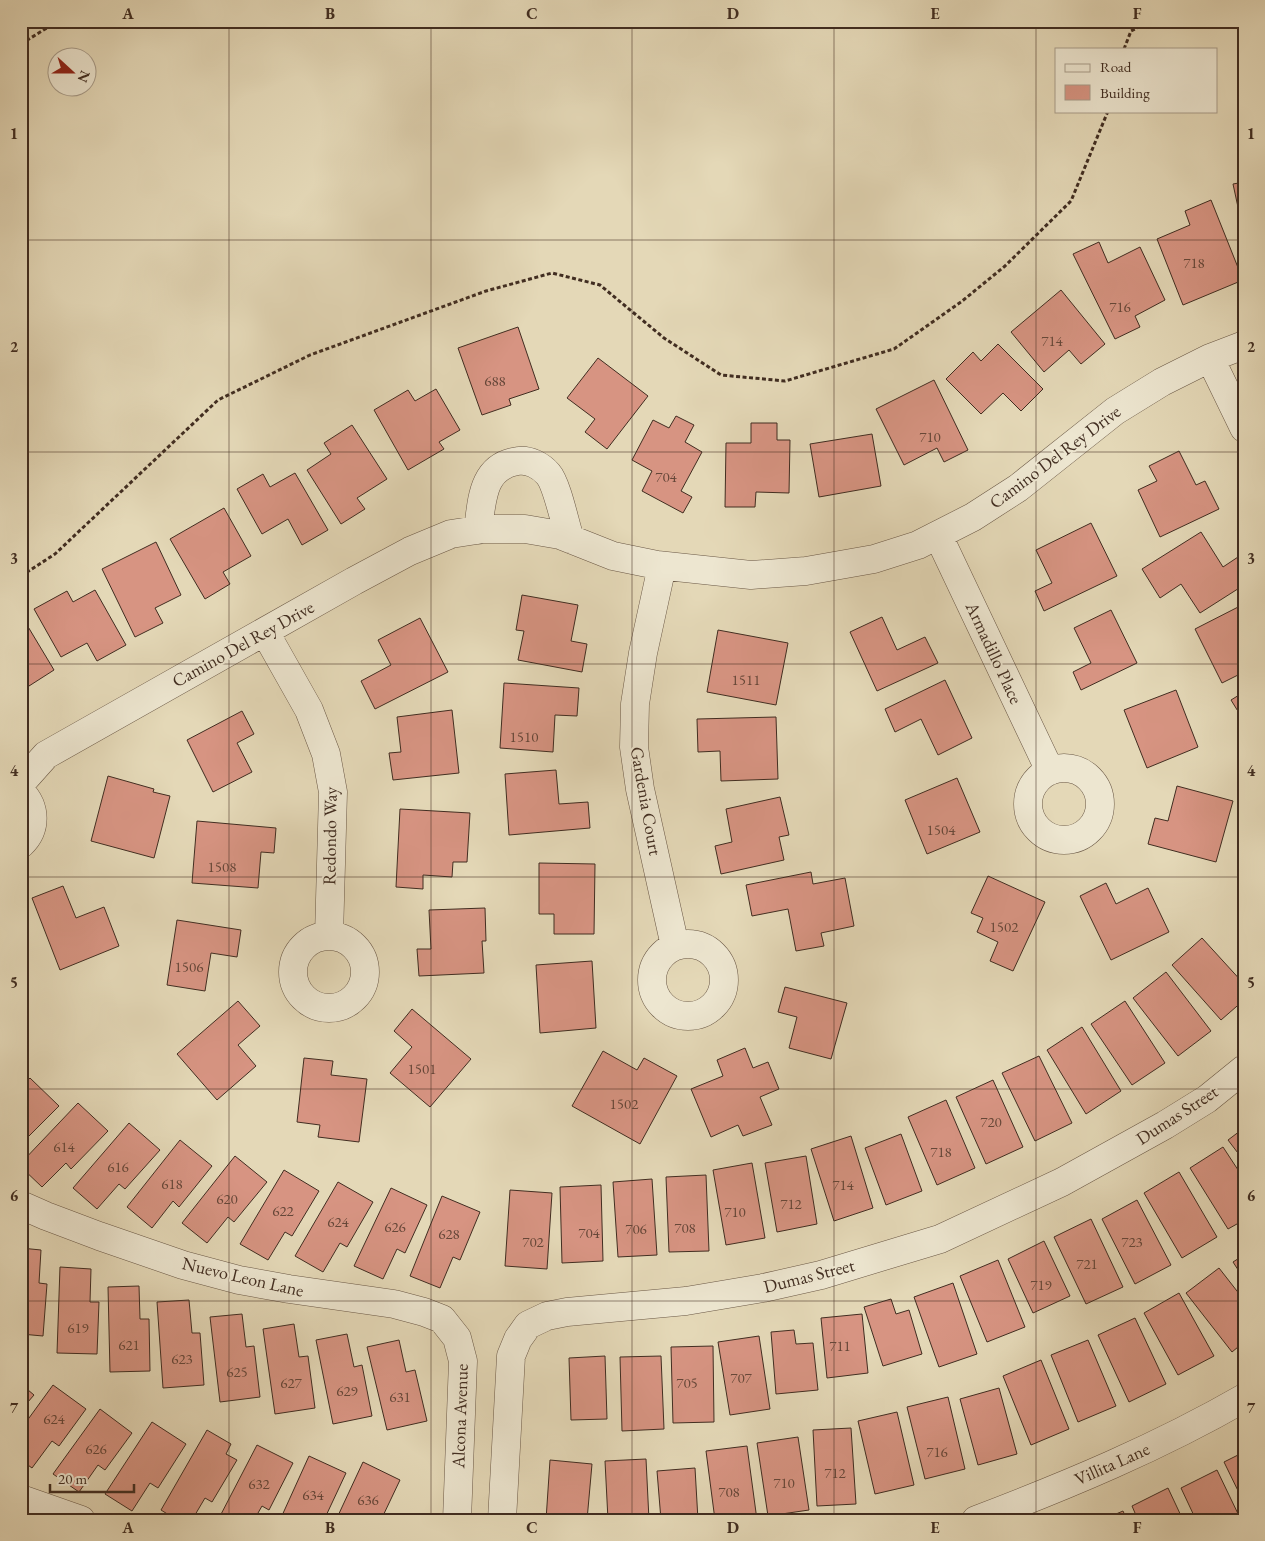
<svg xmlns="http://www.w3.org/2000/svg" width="1265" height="1541" font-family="'EB Garamond',serif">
<rect width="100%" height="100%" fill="#e4d8b7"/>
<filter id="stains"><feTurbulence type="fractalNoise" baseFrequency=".004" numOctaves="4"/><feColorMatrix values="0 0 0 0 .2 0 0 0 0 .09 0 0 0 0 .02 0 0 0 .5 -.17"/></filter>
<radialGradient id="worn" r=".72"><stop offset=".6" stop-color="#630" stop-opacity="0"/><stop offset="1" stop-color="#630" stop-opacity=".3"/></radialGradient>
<path fill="#d79482" stroke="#412d21" d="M1244,182v53l-11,-51z
M1211,200l32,80 -60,25 -26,-66 33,-14 -5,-14z
M1099,242l9,21 32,-16 25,53 -30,16 5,11 -25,12 -42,-85z
M1061,290l44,54 -24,20 -12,-14 -25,22 -33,-40z
M518,327l21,62 -30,10 2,6 -29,10 -24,-67z
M998,344l45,45 -22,22 -18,-18 -22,21 -35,-35 27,-27 8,9z
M598,358l50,38 -41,53 -22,-17 10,-13 -28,-21z
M934,380l34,70 -24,12 -7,-14 -33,17 -28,-56z
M436,389l24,41 -21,12 5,7 -36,21 -34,-60 34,-20 7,11z
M676,416l18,9 -9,17 17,10 -21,39 11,6 -9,16 -41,-22 10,-20 -20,-11 21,-40 16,8z
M751,423h26v17h13l-1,53 -33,-1 -1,15h-30l1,-64h25z
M352,425l35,54 -30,19 8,11 -24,15 -34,-54 24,-16 -7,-11z
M872,434l9,52 -62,11 -9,-53z
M1179,451l17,34 9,-4 14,28 -59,28 -22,-47 19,-9 -8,-15z
M295,473l33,57 -26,15 -14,-26 -26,15 -25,-45 26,-15 7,13z
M224,508l27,48 -28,16 7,12 -25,15 -35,-60z
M1091,523l26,53 -73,35 -9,-20 17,-8 -16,-33z
M1201,532l22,35 18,-12 3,4v26l-44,28 -19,-29 -21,14 -18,-29z
M156,542l25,53 -26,13 8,15 -28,14 -33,-68z
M95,590l31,55 -29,16 -10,-18 -26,14 -27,-48 33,-18 6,11z
M522,595l56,10 -7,36 16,3 -5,28 -64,-12 6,-29 -8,-1z
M1244,604v68l-22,11 -27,-54z
M1111,610l26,53 -56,27 -8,-18 18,-9 -17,-35z
M21,615l33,55 -25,16 -8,-13z
M882,617l15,33 28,-13 13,26 -61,28 -27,-59z
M420,618l28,54 -73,37 -14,-28 30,-16 -13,-25z
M718,630l70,13 -12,62 -69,-13z
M945,680l27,58 -34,17 -17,-36 -26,13 -10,-23z
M504,683l75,5 -2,28 -22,-1 -2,37 -53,-4z
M1176,690l22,57 -51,21 -23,-58z
M1244,692v29l-13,-21z
M452,710l7,63 -66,7 -4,-27 12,-1 -4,-35z
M242,711l12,23 -17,9 15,29 -39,20 -26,-52z
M776,717l2,62 -57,2 -1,-30 -22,1 -1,-33z
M556,770l3,34 29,-2 2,26 -81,7 -4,-61z
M108,776l46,13 -1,3 17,4 -16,62 -63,-17z
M957,778l23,54 -53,22 -22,-54z
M1177,786l56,15 -17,61 -68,-18 7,-26 13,3z
M780,797l9,38 -10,2 5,23 -63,14 -6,-28 17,-4 -6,-33z
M400,809l70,4 -3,49h-14l-1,15 -29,-2v14l-27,-2z
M197,821l79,7 -2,25 -13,-1 -3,36 -66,-5z
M539,863l56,1 -1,70h-40v-20h-15z
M811,872l2,12 32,-6 9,48 -33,7 3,13 -28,5 -8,-42 -36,7 -6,-31z
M988,876l57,26 -32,69 -23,-10 8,-19 -21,-10 6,-14 -12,-5z
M1106,883l10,21 32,-16 21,44 -58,28 -31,-64z
M63,886l13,32 28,-11 15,39 -59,24 -28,-72z
M485,908l1,33h-4l2,32 -65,3 -2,-27h14l-2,-39z
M26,916l2,41h-7v-40z
M177,920l64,10 -4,27 -26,-4 -6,38 -38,-6z
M1202,938l42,46v16l-23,20 -49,-55z
M592,961l4,67 -56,5 -4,-68z
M1166,972l45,59 -33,25 -45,-58z
M785,987l62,16 -16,56 -42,-11 8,-31 -19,-5z
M238,1001l22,25 -22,19 18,21 -39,34 -40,-46z
M1125,1001l40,62 -33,22 -41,-61z
M412,1009l59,50 -41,48 -40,-34 22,-26 -18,-16z
M1082,1027l39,64 -35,23 -39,-64z
M745,1048l8,20 15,-6 11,27 -19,8 12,28 -29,11 -5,-11 -27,12 -20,-48 32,-13 -6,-16z
M603,1051l34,19 7,-12 33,18 -37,68 -68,-38z
M1039,1056l33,67 -37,18 -33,-68z
M304,1058l29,3 -2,14 36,4 -8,63 -41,-5 2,-12 -23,-3z
M30,1078l29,28 -37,37 -1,-56z
M993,1080l30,67 -37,17 -30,-67z
M946,1100l29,68 -38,17 -29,-68z
M78,1103l30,28 -37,38 -5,-6 -24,24 -21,-20v-4z
M129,1123l31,27 -35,39 -6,-5 -22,25 -24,-21z
M1244,1128v33l-16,-21z
M901,1134l21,57 -36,14 -21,-57z
M851,1136l22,72 -39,13 -23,-72z
M180,1140l32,26 -33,41 -6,-6 -21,27 -25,-21z
M1223,1147l21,32v41l-16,9 -38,-61z
M235,1156l32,26 -33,40 -6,-5 -21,26 -25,-20z
M806,1156l11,68 -40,8 -12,-69z
M752,1163l13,75 -39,7 -13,-75z
M284,1170l35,21 -27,45 -7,-4 -17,28 -28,-16z
M1179,1172l38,65 -35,21 -38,-65z
M706,1175l3,76 -40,1 -3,-75z
M652,1179l5,76 -39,2 -5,-75z
M338,1182l35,20 -26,45 -7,-4 -17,29 -28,-16z
M601,1185l2,76 -41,2 -2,-76z
M391,1188l36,17 -22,48 -8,-4 -14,30 -29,-13z
M510,1190l42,3 -5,76 -42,-3z
M442,1196l38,16 -20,48 -7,-3 -13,31 -30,-12z
M1137,1200l34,65 -36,19 -33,-65z
M1091,1219l32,68 -37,17 -32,-67z
M1044,1241l26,55 -37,17 -25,-54z
M21,1248l20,2 -2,33 8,1 -4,52 -22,-2z
M1244,1255v24l-11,-17z
M998,1260l27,67 -38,15 -27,-66z
M60,1267l31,2 -1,33h9l-2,52 -40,-1z
M1219,1268l25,32v42l-12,10 -46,-59z
M953,1283l24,71 -38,13 -25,-70z
M139,1286l1,33h9l1,52 -40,1 -2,-85z
M1179,1293l35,63 -36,19 -34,-62z
M891,1299l5,15 13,-4 13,44 -39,12 -19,-59z
M189,1300l3,33h8l4,52 -41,3 -6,-86z
M242,1314l4,33 8,-1 6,51 -40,5 -10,-85z
M862,1314l6,59 -41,5 -6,-60z
M1135,1318l31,66 -37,18 -31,-67z
M294,1324l5,33 9,-1 7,52 -40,6 -12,-85z
M794,1330l2,14 17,-1 5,47 -42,4 -5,-62z
M347,1334l7,33 8,-2 10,51 -39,8 -17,-84z
M759,1336l11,73 -40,6 -12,-73z
M399,1340l7,32 9,-2 12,51 -40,9 -20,-83z
M1088,1340l28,66 -38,16 -27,-67z
M713,1346l1,76 -41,1 -2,-76z
M605,1356l2,63 -36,1 -2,-62z
M661,1356l3,73 -42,2 -2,-74z
M1041,1360l28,69 -38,16 -28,-69z
M21,1384l13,11 -13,15z
M53,1385l33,24 -27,37 -7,-5 -20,27 -11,-8v-31z
M999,1388l18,66 -39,11 -18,-66z
M948,1397l17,72 -40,10 -18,-72z
M100,1409l32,24 -27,37 -7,-5 -19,27 -26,-18z
M897,1412l17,73 -39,9 -17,-73z
M152,1422l34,22 -28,44 -8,-5 -18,28 -27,-17z
M851,1428l5,76 -39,2 -4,-76z
M207,1430l24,14 -5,10 11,6 -25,42 -7,-4 -13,22h-15l-16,-10z
M798,1437l11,73 -41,6 -11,-73z
M257,1445l36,18 -24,47 -7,-4 -8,14h-36z
M747,1446l10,74h-42l-9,-69z
M1244,1452v51l-20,-41z
M309,1456l37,17 -22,47 -8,-3 -1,3h-35z
M646,1459l3,61h-41l-3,-59z
M550,1460l42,4 -5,56h-41z
M363,1462l37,18 -19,40h-45z
M695,1468l3,52h-37l-4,-49z
M1217,1470l24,50h-45l-15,-32z
M1168,1488l15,32h-45l-6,-14z
M1123,1511l4,9h-25z"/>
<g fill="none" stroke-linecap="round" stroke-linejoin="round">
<g stroke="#6a5846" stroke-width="29">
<path id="minor" d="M1210,358l34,70
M478,530c4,-30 4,-64 40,-69 11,-2 23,5 30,13 9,10 17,50 22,65
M938,535l112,236
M662,566l-19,87 -8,51 -1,43 6,42 35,157
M265,632l44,78 17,44 7,38 -4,144
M1028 804a36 36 0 1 1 72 0a36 36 0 1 1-72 0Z
M21,783l25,-28 308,-174 56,-30 41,-17 32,-5h42l35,6 53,21 44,9 94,10 55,-4 68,-12 44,-14 55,-28 45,-29 97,-77 47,-29 48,-24 34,-13
M21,792c15,15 16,37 0,52
M293 972a36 36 0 1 1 72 0a36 36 0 1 1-72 0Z
M652 980a36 36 0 1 1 72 0a36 36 0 1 1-72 0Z
M21,1205l25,11 53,20 84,29 56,15 50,9 105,15 30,8 18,7 15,19 6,23 -6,159
M21,1499l60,21
M502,1520l9,-164 7,-17 10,-14 19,-9 20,-4 119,-11 77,-13 58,-13 119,-36 122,-57 103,-57 42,-26 37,-30
M976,1520c92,-35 183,-73 268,-122"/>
</g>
<path stroke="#412d21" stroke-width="3" stroke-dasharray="4 2.5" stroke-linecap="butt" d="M1232,21l12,14
M21,44l37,-23
M1124,49l7,-18 19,-10
M21,576l34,-22 163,-154 92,-45 176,-64 66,-18 48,12 64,53 57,37 64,6 109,-32 67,-47 44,-36 66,-65 37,-90"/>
<use href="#minor" stroke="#ede6d0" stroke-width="28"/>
</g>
<path fill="none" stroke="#412d21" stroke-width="1" stroke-opacity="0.55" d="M229,21v1499M431,21v1499M632,21v1499M834,21v1499M1036,21v1499M21,240h1223M21,452h1223M21,664h1223M21,877h1223M21,1089h1223M21,1301h1223"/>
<g text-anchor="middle" stroke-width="4" stroke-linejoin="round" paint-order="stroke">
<g font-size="15" fill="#664739">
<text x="1194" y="268">718</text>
<text x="1120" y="312">716</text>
<text x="1052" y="346">714</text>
<text x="495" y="386">688</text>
<text x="930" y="442">710</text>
<text x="666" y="482">704</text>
<text x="746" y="685">1511</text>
<text x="524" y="742">1510</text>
<text x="941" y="835">1504</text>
<text x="222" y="872">1508</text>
<text x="1004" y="932">1502</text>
<text x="189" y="972">1506</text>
<text x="422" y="1074">1501</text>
<text x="624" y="1109">1502</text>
<text x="991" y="1127">720</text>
<text x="64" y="1152">614</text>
<text x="941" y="1157">718</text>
<text x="118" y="1172">616</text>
<text x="172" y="1189">618</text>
<text x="843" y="1190">714</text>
<text x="227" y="1204">620</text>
<text x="791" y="1209">712</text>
<text x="283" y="1216">622</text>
<text x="735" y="1217">710</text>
<text x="338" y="1227">624</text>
<text x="395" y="1232">626</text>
<text x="685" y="1233">708</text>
<text x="636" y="1234">706</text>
<text x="589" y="1238">704</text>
<text x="449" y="1239">628</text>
<text x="533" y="1247">702</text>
<text x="1132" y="1247">723</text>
<text x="1087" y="1269">721</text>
<text x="1041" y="1290">719</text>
<text x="78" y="1333">619</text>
<text x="129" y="1350">621</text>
<text x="840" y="1351">711</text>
<text x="182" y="1364">623</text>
<text x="237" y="1377">625</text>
<text x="741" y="1383">707</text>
<text x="291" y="1388">627</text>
<text x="687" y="1388">705</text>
<text x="347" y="1396">629</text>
<text x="400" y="1402">631</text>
<text x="54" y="1424">624</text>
<text x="96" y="1454">626</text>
<text x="937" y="1457">716</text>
<text x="835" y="1478">712</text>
<text x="784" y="1488">710</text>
<text x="259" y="1489">632</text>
<text x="729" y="1497">708</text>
<text x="313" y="1500">634</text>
<text x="368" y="1505">636</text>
</g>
<g font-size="18" fill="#412d21" stroke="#ede6d0">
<text transform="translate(1055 457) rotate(-37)" y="6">Camino Del Rey Drive</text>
<text transform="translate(243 644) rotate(-29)" y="6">Camino Del Rey Drive</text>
<text transform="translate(994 653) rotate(65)" y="6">Armadillo Place</text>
<text transform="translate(646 801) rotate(80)" y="6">Gardenia Court</text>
<text transform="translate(330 836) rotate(-89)" y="6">Redondo Way</text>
<text transform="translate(1177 1115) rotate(-33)" y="6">Dumas Street</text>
<text transform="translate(809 1276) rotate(-14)" y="6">Dumas Street</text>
<text transform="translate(243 1277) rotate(13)" y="6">Nuevo Leon Lane</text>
<text transform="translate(460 1416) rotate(-88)" y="6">Alcona Avenue</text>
<text transform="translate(1112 1464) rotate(-24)" y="6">Villita Lane</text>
</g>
</g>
<rect width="1265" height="1541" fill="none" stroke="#e4d8b7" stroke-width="55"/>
<rect x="1055" y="48" width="162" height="65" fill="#ede6d0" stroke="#a89c8a"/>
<rect x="1065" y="64" width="25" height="8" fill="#ede6d0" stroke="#a89c8a"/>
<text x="1100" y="72" font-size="15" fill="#412d21">Road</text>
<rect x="1065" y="85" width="25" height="15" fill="#d79482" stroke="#a89c8a"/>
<text x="1100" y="98" font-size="15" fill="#412d21">Building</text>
<g transform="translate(72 72) rotate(111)"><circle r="24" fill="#ede6d0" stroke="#a89c8a"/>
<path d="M0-4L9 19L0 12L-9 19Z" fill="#8f2418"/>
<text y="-8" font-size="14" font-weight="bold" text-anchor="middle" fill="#412d21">N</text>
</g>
<path d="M50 1484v8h84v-8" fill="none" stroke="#412d21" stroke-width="2.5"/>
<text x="58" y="1484" font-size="15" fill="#412d21" stroke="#ede6d0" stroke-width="4" paint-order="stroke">20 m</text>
<rect x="28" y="28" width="1210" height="1486" fill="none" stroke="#412d21" stroke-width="2"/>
<g font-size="16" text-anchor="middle" font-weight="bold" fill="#412d21">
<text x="128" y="19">A</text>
<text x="330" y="19">B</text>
<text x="532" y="19">C</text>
<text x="733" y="19">D</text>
<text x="935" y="19">E</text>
<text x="1137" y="19">F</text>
<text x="14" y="139">1</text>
<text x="1251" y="139">1</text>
<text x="14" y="352">2</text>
<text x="1251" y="352">2</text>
<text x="14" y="564">3</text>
<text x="1251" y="564">3</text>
<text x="14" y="776">4</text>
<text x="1251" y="776">4</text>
<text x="14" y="988">5</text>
<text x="1251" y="988">5</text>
<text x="14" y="1201">6</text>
<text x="1251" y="1201">6</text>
<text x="14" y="1413">7</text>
<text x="1251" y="1413">7</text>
<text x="128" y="1533">A</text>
<text x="330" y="1533">B</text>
<text x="532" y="1533">C</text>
<text x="733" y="1533">D</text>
<text x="935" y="1533">E</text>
<text x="1137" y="1533">F</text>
</g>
<rect width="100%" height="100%" filter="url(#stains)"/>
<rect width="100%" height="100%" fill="url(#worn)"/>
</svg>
